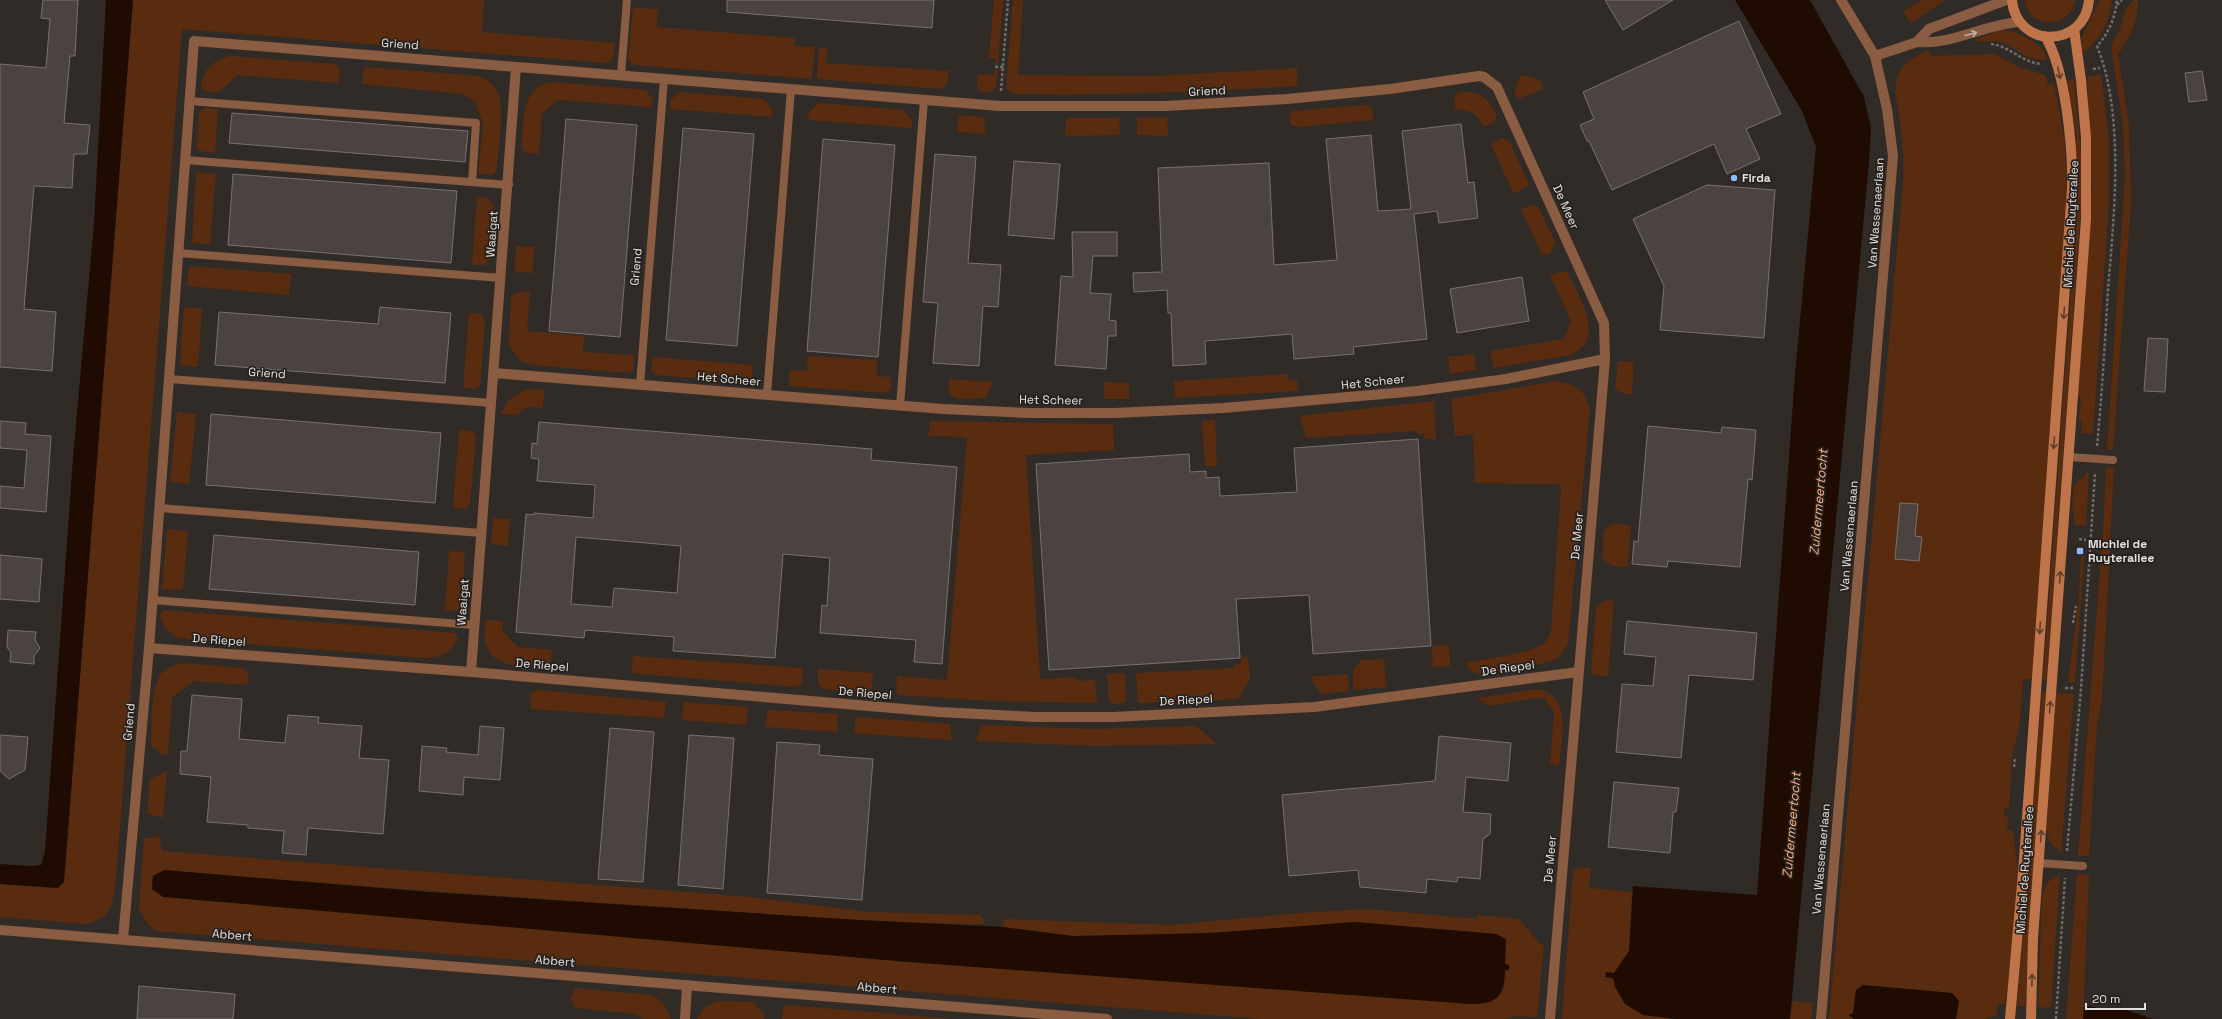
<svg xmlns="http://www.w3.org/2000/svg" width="2222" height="1019" font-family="'Space Grotesk',sans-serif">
<rect width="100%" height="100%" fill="#312b27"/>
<path fill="#592c0f" d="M133,0h351l-2,32 133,11 -2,16 -6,4 -425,-34 -66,849c-3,24 -3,41 -31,46l-85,-7v-33l57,4 7,-6z
M994,0h9l-5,65h-3l1,-7h-7z
M1013,0h10l-5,75 134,1 145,-8 1,18c-95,6 -189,10 -284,8l-4,-2 -4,-5z
M1921,0h24l-34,23 -8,-11z
M2025,0h50c-5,29 -46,30 -50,0z
M2100,0h12c-2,20 -11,41 -29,52l-2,-1 1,-15z
M2134,0h4c0,20 -8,38 -20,54l11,71 2,78 -18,247h-6l18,-272 -2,-52 -12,-80 9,-17 6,-20z
M633,8l25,1 -1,18 138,11 -1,8 21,1 -3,32 -178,-14 -6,-6z
M2006,30c14,3 38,14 41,29 -16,5 -30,-10 -43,-16 -10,-4 -22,1 -31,-3l25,-9z
M819,48h8l-1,15 123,8c-1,9 -1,14 -8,18l-124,-10z
M1926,51h3l1,5 65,-2 25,14 25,7 3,10 6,-1 10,53 3,52 -35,490h-9l-3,43 -8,35 -3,52h-5v7l4,1 -1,13h6l5,43 -7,86 -6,45h-7l-1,11 -13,4h-28l2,-3 -6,-23 -89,-8 -10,28 -4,2 5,4h-25l74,-836c1,-19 0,-37 -2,-55 -5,-40 -17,-56 25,-77z
M230,56l106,8 4,5 -2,14 -100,-8 -19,17 -14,-1 -4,-4c2,-18 13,-27 29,-31z
M367,67l111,9c9,4 16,8 20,18 7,15 0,59 -2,77l-4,4 -14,-1 5,-51 -8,-21 -12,-8 -101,-10 1,-14z
M995,69h3l-2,19 -8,5 -8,-2 -3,-4 1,-13 16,1z
M2101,74l8,63v66l-16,231 -12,-1 1,-12h-3l2,-24h-3l14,-211 -5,-109z
M1523,75l17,5 3,9 -25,10 -4,-6 6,-16z
M2074,79l7,75 1,40 -35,486h-4l34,-474 -1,-74 -9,-52z
M554,82l91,8 8,9 -1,8 -94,-7 -16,14 -3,40 -14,-1 -3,-5c2,-25 -2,-63 32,-66z
M679,92l84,7 9,9v9l-102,-8 1,-9z
M1462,92c18,-1 27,7 35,23l-3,7 -11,5c-5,-14 -14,-18 -28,-17l-1,-12 4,-5z
M819,103l84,7 9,10v8l-104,-8 1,-8z
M1366,105l6,4 1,11 -75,7 -7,-2 -2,-9 3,-5z
M204,108l14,1 -3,44 -15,-2 -3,-3 2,-36z
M959,115l25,2 2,17 -29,-2z
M1167,117l1,19 -31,-1v-17z
M1066,118h53l1,17 -55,1z
M1501,138l8,3 20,44 -15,9 -23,-50z
M196,172l20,2 -6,70 -18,-1z
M477,197l10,1 7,7 -4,54 -5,6h-13z
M1532,205l7,3 16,34 -5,12 -8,1 -21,-46z
M516,246l18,1 -1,26 -18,-1z
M189,266l102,8 -2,21 -102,-9z
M1563,271l5,2c11,24 40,68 2,82l-76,13 -4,-17 74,-12 7,-18 -21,-46z
M518,292l12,1 -3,38 57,5 -1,16 51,3v14l-5,4 -96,-8 -12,-4 -12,-15 2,-50z
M184,307l18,2 -4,58 -18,-2z
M469,313l13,1 3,8 -5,64 -5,3 -12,-1z
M1474,354l2,16 -26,4 -2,-17z
M808,356l69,4v16l14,1v11l-4,5 -98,-7 1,-16 17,1z
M653,357l100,8 -1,12 -5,5 -92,-7 -4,-4z
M1618,361l16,1 -2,32h-7l-10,-5z
M1288,374l1,7 8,-1 1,11 -123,7 -1,-17z
M949,379l44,3 -7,16 -29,1 -8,-5z
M1556,381c19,2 29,9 34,28l-22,235 -9,13 -9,5 -74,12 -8,-6v-6c14,-2 66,-9 75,-18 4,-3 6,-8 8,-13l10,-141 -2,-5 -3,-1 -81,-1 -2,-49 -18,2 -4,-37z
M1104,382l25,1v16h-25z
M531,389l13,1 -1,18 -17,-1 -9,8 -16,-1c6,-15 14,-21 30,-25z
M1434,401l2,38h-11l-1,-5h-6v-3l-112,7 -6,-22z
M177,412l19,2 -7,70 -19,-2z
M1215,420l2,46h-12l-3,-45z
M931,421l182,3 1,26 -88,5 14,224 36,-2 1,4 18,-1 2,23 -104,-2 -94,-6 -3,-3 1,-16 50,4 20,-243 -39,-1z
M459,430l13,1 4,5 -6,68 -5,5 -12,-1z
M2106,467l8,1 -12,232 -5,24 -8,132h-11l25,-326z
M2087,471h2l-3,55 -11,-1 -3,-20 2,-20h3l1,-6h5z
M493,518l17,1 -2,27 -17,-2z
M1611,524l20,1 -3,42 -16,-1 -10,-7 2,-28z
M167,529l21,2 -5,59 -21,-1z
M2082,547h3l-10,135h-7l10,-76z
M449,551l13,1 3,4 -4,51 -5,4 -11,-1z
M1605,600l9,1 -6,75 -17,-1 5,-68z
M163,610l293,23 2,5c-7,15 -18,20 -34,20l-246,-20 -13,-9 -5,-14z
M485,620l18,1 -1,9 15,17 35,3 -2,17c-20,-1 -56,3 -64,-22 -3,-7 -1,-18 -1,-25z
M1449,645l1,21 -17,1 -1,-21z
M633,656l170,12 -1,14 -5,5 -166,-14z
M1241,657h7l2,22 -12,20 -100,4 -2,-30 98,-5v-3l7,-1z
M1384,659l2,28 -33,3v-20l8,-10z
M183,663l60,5 6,7 -2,10 -53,-4 -22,16 -4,58 -6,-1 -11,-8c1,-19 -1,-56 10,-72 5,-7 14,-9 22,-11z
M818,669l55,4 -1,15 -4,5 -47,-4 -3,-7z
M1125,673l1,28 -2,2 -12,1 -3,-3 -2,-27z
M1348,674l1,17 -28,3 -11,-17z
M1538,689c35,7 23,52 21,76l-9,-1 4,-52 -9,-13 -10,-1 -45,8 -13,-8z
M537,690l129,12 -2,16 -133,-9 -1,-15z
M2042,692h4l-21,314h-8z
M2056,693l18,1 -13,159 -11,-11 -4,-13z
M684,702l64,5 -2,18 -64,-5z
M768,710l70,4 -1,18 -72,-5z
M856,717l94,7 2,16 -98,-7z
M981,725l112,4 103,-3 21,18 -125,2 -116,-5z
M167,771l-4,47 -16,-5 3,-34z
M159,836l3,15 588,46 119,15 111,3 4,6 -1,3c-101,0 -201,-9 -301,-16 -172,-11 -345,-23 -517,-38l-12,6 -1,8 1318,120 20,-2 14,-13 1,-19h4v-5l-4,-1v-26l-9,-4 -20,-2 -122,-10 -92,8 -104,5 -85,1 -70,-9 1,-8 167,6 129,-12 66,-4 111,10 1,-4 41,4 21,25h4l-7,73 -22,-1 -9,3h-245l-1105,-88 -8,-7 -9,-15 5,-70z
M1579,867l12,1 -2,20 43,4 -3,59 -15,22 1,14 28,28 32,4h-113l11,-148z
M2060,874l-9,134 -13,-1 4,-112 6,-13z
M2077,874l12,1 -6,144h-17z
M575,988l78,7 11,9 7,15h-28l-7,-5 -61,-6 -4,-9z
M716,1001l37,1 12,13 -1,4h-67l6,-10z
M1793,1001l20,2 -2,16h-21z
M787,1005l165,14h-170l1,-10z"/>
<path fill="#1f0b02" d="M106,0h27l-69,882 -6,6 -58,-4v-20l32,2 9,-1 4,-14 28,-393 21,-235z
M1735,0h75l54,97 7,31 -2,34 -79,857h-115l-32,-4 -18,-11 -10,-17 -2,-9 -8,-1 1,-5 8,1 15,-22 4,-65 124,9 38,-520 21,-228 -14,-36z
M164,870l265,22 431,28 143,7 70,9 139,-3 142,-11 142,12 10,5 -1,25 4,1v5h-4c-1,27 -7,34 -35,34l-562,-42 -745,-65 -11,-8 1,-13z
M1863,985l89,8 7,8 -3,18h-102l-5,-4 4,-2 3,-23z
M2089,1006l19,4h19l26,9h-70l1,-10z"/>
<path fill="#4a433f" stroke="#79716d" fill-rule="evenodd" d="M43,0h35l-3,56h-5l-6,67 26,2 -3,29h-13l-2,34 -38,-2 -10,123 32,3 -4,59 -52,-4v-303l46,4 4,-49 -9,-1z
M727,0h207l-2,28 -205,-16z
M1605,0h68l-50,30z
M1739,21l42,93 -35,15 14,30 -33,15 -13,-30 -102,46 -23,-49h-2l-7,-16 14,-6 -11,-27z
M2202,71l5,29 -18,2 -4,-29z
M232,113l236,18 -3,31 -236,-19z
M566,119l71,6 -17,212 -71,-6z
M1461,124l7,59 6,-1 4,36 -39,5 -2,-12 -23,3 13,125 -74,8 1,7 -60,5 -2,-25 -87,7 1,23 -33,2 -2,-53h-3l-1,-23 -33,2 -1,-19 29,-1 -4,-104 111,-5 5,102 63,-5 -11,-121 45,-4 7,76 33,-2 -9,-78z
M683,128l71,6 -17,212 -71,-6z
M823,139l72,6 -17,212 -71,-6z
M935,154l41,3 -8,106 33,2 -3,42 -15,-1 -4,60 -46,-3 5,-60 -15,-1z
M1014,161l46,3 -6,75 -46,-4z
M233,174l224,17 -6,72 -223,-18z
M1707,185l68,5 -11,148 -104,-8 4,-44 -31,-67z
M1072,232h45v24h-24l-3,37 21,1 -2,26 7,1v15h-8l-2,33 -51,-4 6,-89 12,1z
M1522,277l7,44 -72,12 -7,-44z
M380,307l71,6 -6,70 -230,-18 4,-53 159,12z
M2148,338l20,1 -3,53 -21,-1z
M211,414l230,19 -6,70 -229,-18z
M0,421l26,2 -1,11 26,2 -5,76 -46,-4v-22l24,2 3,-38 -27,-2z
M539,422l333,27 -1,11 86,7 -15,197 -28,-2 2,-22 -96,-7 2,-28 5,1 3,-48 -47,-4 -8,104 -102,-7 1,-14 -89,-7 -1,8 -68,-6 10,-118 8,1v-2l59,5 2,-33 -58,-4 2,-22 -8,-1 1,-15 5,1zM576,537l105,9 -4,47 -63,-5 -2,19 -41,-3z
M1648,426l73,7 1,-6 34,3 -4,50 -4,-1 -8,88 -72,-6 -1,6 -35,-3 2,-23 4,1z
M1418,439l13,207 -118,8 -4,-59 -73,4 4,59 -191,12 -13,-206 153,-10 1,18 16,-1v7l13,-1 1,19 77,-4 -3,-44z
M1900,503l18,1 -3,32 7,1 -3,24 -24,-2z
M214,535l205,17 -4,53 -206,-16z
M0,555l42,4 -3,43 -39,-3z
M1627,621l130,12 -4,47 -64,-5 -8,83 -65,-6 6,-68 31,2 3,-29 -32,-3z
M8,630l28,2 -1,8 5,8 -6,8v8l-24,-2 1,-9 -4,-6z
M192,695l50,4 -3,40 46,4 3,-28 31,2 -1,6 44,3 -3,32 30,2 -6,74 -75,-6 -2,27 -24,-2 2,-22 -36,-3v-3l-41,-3 4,-45 -31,-3 1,-23h6z
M480,726l24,2 -4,52 -36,-3 -1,18 -44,-4 3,-45 25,2 -1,4 32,3z
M610,728l44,4 -11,150 -45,-3z
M0,735l28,2 -3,33 -16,9 -9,-8z
M689,735l45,3 -11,151 -45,-4z
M1439,736l72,7 -3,38 -42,-4 -3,35 28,2 -1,20 -7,5 -3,40 -22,-2 -1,5 -30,-3 -1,14 -66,-6 -2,-17 -69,6 -7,-81 153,-14z
M777,742l43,3 -1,10 54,4 -11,141 -95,-7z
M1614,782l65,6 -3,24h-3l-3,41 -62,-6z
M139,986l96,8 -2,25h-96z"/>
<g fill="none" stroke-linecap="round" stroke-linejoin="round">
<path stroke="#716b68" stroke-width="2.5" stroke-dasharray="3 2" stroke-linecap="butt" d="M2117,5l5,-5
M1991,44c19,2 30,18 50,20
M995,67h8
M2093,69l7,-1
M1001,91l7,-91
M2097,446c5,-52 8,-105 11,-157 6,-72 17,-174 -11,-243 12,-13 18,-28 20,-46
M2079,539l7,1
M2073,623l3,-17
M2065,688h10
M2014,767l1,-9
M2067,851l14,-162 14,-216
M2056,1019l9,-141"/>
<path stroke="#8a5c41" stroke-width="8" d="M621,75l6,-75
M189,101l287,22 -4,59
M185,160l324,25
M178,253l323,25
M169,379l323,24
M640,385l24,-306
M767,395l24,-306
M900,406l24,-306
M2069,457l44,3
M159,508l322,25
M152,600l322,25
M2039,863l44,3"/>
<path stroke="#8a5c41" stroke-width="10" d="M2006,0l-77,29 -12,13c36,3 68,-18 103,-20
M1875,56l42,-14
M494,373l449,36 86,4h85l109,-5 194,-17 89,-12 99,-20
M149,648l322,24 468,40 96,5h78l201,-10 264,-35
M471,672l45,-605
M123,939l26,-291 45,-607 806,65h166l121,-7 103,-10 89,-13 5,1 13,10 107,236 1,36 -55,660
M685,1019l2,-34
M1821,1019l72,-863 -6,-47 -12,-53 -34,-56"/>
<path stroke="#8a5c41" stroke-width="10" d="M0,930l1107,89"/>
<path stroke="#bf7549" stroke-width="10" d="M2012,0c4,49 73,49 77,0
M2010,1019l13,-146 49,-684c1,-40 -6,-119 -27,-153
M2031,1019l2,-81 53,-719v-81l-5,-58 -7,-51"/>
</g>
<defs><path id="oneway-shaft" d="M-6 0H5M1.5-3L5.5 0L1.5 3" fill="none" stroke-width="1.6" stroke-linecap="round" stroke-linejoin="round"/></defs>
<use stroke="#c4b2a6" href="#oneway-shaft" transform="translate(1971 34) rotate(-15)"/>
<g stroke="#5c3e2c">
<use href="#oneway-shaft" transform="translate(2059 73) rotate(77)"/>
<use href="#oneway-shaft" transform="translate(2064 313) rotate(94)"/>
<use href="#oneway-shaft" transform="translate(2054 443) rotate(94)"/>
<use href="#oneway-shaft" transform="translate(2060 577) rotate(-86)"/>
<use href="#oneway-shaft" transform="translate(2040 628) rotate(94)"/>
<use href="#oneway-shaft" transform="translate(2050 707) rotate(-86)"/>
<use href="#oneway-shaft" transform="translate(2041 836) rotate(-86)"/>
<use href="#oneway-shaft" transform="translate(2032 980) rotate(-89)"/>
</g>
<g fill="#8fb8fd" stroke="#27211d" stroke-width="1.5">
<circle cx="1734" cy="178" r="4"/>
<rect x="2076" y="547" width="8" height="8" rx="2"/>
</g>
<g text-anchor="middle" stroke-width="3.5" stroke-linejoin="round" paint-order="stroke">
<g font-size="12" fill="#e4e0dd" stroke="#27211d">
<text transform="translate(400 44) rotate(4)" y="4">Griend</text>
<text transform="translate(1207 91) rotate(-3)" y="4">Griend</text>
<text transform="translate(1566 207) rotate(66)" y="4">De Meer</text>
<text transform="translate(1876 213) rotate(-86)" y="4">Van Wassenaerlaan</text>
<text transform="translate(2071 224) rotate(-87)" y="4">Michiel de Ruyterallee</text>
<text transform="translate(492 234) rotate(-86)" y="4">Waaigat</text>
<text transform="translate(636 267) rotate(-85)" y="4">Griend</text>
<text transform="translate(267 373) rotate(4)" y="4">Griend</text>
<text transform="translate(729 379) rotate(5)" y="4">Het Scheer</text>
<text transform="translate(1373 382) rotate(-6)" y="4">Het Scheer</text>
<text transform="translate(1051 400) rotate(1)" y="4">Het Scheer</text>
<text transform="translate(1577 536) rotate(-85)" y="4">De Meer</text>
<text transform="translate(1849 536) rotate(-85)" y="4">Van Wassenaerlaan</text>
<text transform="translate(463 602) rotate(-86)" y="4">Waaigat</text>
<text transform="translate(219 640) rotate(4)" y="4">De Riepel</text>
<text transform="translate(542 665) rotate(5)" y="4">De Riepel</text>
<text transform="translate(1508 668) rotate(-8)" y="4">De Riepel</text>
<text transform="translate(865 693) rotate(5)" y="4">De Riepel</text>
<text transform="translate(1186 700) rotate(-3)" y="4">De Riepel</text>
<text transform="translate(129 722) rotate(-85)" y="4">Griend</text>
<text transform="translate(1550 859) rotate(-85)" y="4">De Meer</text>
<text transform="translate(1821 859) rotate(-85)" y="4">Van Wassenaerlaan</text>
<text transform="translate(2025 870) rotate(-86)" y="4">Michiel de Ruyterallee</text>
<text transform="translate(232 935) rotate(5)" y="4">Abbert</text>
<text transform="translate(555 961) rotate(5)" y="4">Abbert</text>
<text transform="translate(877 988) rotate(5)" y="4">Abbert</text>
</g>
<g font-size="12" font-weight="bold" fill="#e4e0dd" stroke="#27211d" text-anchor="start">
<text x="1742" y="182">Firda</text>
<text x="2088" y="548">Michiel de<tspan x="2088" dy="14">Ruyterallee</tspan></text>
</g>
<g font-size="13" font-style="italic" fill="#f9ae82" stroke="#27211d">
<text transform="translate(1818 502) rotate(-85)" y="5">Zuidermeertocht</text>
<text transform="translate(1791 825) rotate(-85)" y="5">Zuidermeertocht</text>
</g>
</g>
<path d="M2086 1003v6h59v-6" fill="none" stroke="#e4e0dd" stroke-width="2"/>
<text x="2092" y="1003" font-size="12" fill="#e4e0dd" stroke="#27211d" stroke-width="3" paint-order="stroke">20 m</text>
</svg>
